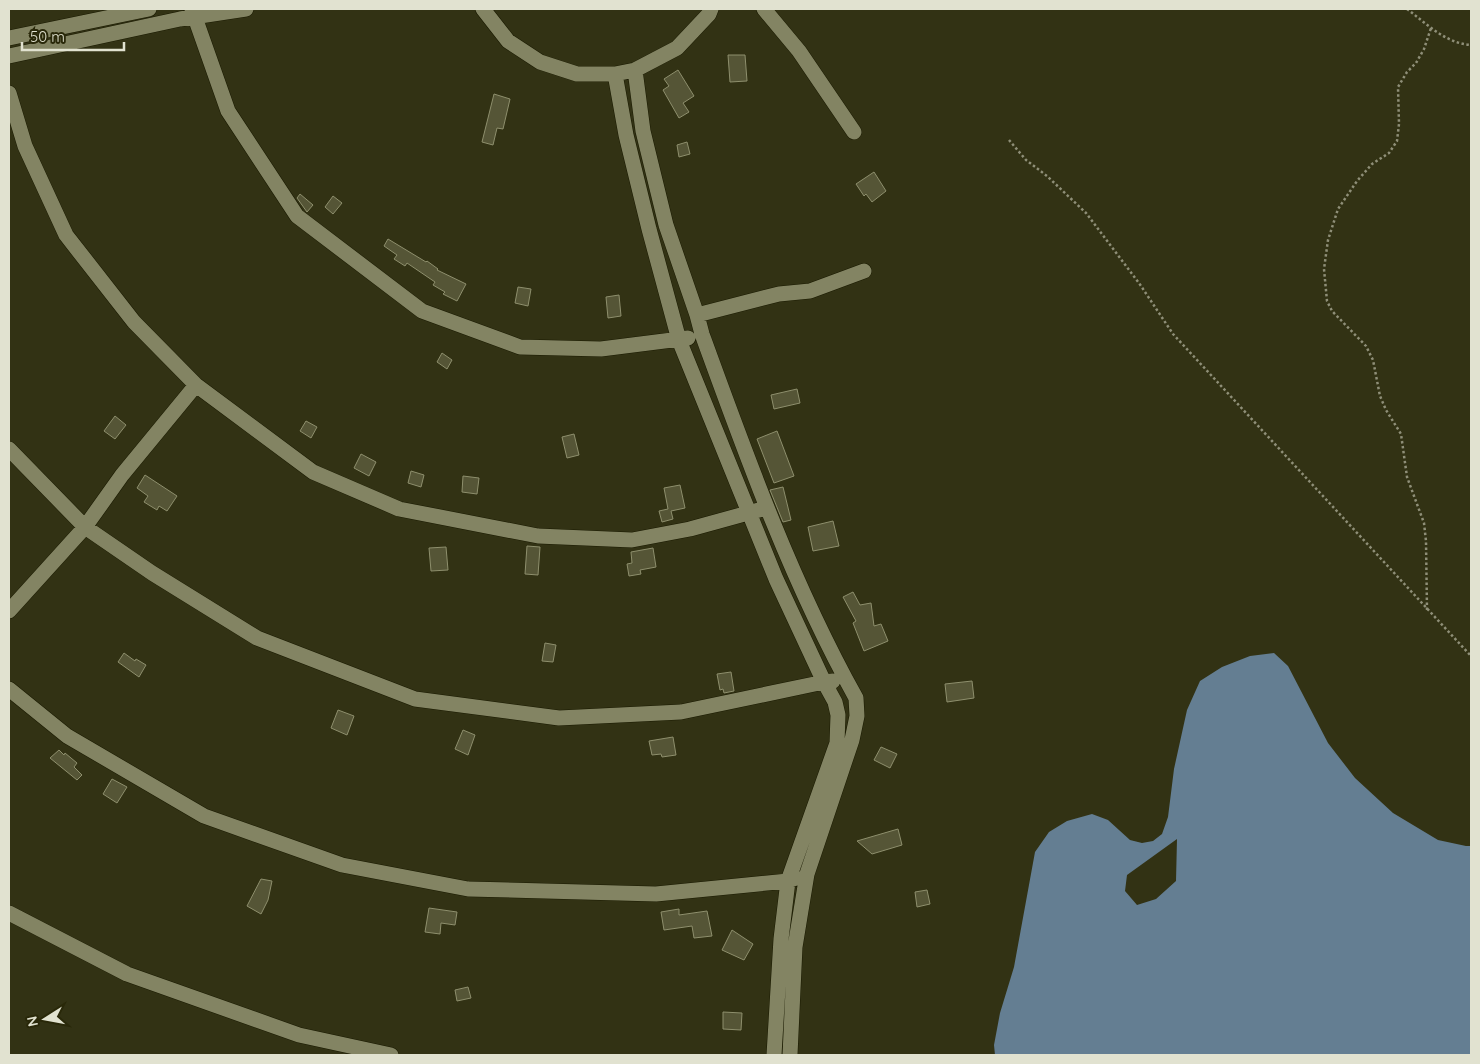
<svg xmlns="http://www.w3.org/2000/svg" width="1480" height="1064" font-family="Quicksand,sans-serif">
<rect width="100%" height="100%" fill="#323214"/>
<path fill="#647e92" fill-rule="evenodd" d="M1274,653l14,13 40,77 27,35 38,35 45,27 28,6h5v209h-476l-1,-10 6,-32 14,-46 21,-115 14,-20 18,-11 25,-7 16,6 22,20 12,3 11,-2 9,-7 6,-17 6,-48 13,-59 13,-29 22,-14 28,-11zM1177,839l-1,42 -20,18 -19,6 -12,-14 2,-16z"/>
<path fill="#555536" stroke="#8e8f6d" d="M728,55h17l2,26 -17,1z
M678,70l16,26 -11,7 6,9 -10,6 -16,-28 6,-4 -5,-7z
M494,94l16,5 -7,30 -6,-1 -4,17 -11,-3z
M687,142l3,12 -11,3 -2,-12z
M874,172l12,19 -14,11 -6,-8 -2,2 -8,-12z
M300,194l13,11 -6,7 -10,-14z
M333,196l9,7 -9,11 -8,-7z
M388,239l38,23 1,-1 11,8 -1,1 29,14 -9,17 -14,-7 2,-2 -12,-7 2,-3 -28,-19 -2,3 -11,-7 3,-4 -13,-9z
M518,287l13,2 -3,17 -13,-3z
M619,295l2,21 -13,2 -2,-21z
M442,353l10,7 -5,9 -10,-7z
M797,389l3,14 -26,6 -3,-14z
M115,416l11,9 -11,14 -11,-8z
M306,421l11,6 -6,11 -11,-7z
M777,431l17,45 -20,7 -17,-44z
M574,434l5,21 -12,3 -5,-21z
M361,454l15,8 -7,14 -15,-8z
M411,471l13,4 -3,12 -13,-4z
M145,475l32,21 -10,15 -8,-5 -2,4 -13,-8 4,-6 -11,-8z
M463,476l16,2 -2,16 -15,-2z
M680,485l5,23 -14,3 2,8 -11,3 -3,-11 9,-2 -4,-21z
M783,487l8,33 -8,2 -13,-32z
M833,521l6,25 -26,5 -5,-24z
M527,546l13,1 -2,28 -13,-1z
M446,547l2,23 -17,1 -2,-23z
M653,548l3,19 -16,3 1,4 -12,2 -2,-12 5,-1 -1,-11z
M853,592l7,13 11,-2 3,23 7,-2 7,17 -24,10 -11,-28 3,-2 -13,-24z
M545,643l11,2 -3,17 -11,-1z
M124,653l11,8 1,-2 10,6 -7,12 -21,-15z
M731,672l3,19 -10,2 -1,-4 -3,1 -3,-16z
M972,681l2,17 -27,4 -2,-18z
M338,710l16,6 -7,19 -16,-7z
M463,730l12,5 -7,20 -13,-6z
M673,737l3,18 -14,2 -1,-3 -9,1 -3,-14z
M881,747l16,7 -7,14 -16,-8z
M59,750l5,5 1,-2 12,10 -3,4 8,8 -5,5 -27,-22z
M112,779l15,8 -10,16 -14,-9z
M898,829l4,16 -30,9 -15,-13z
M261,879l11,2 -4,19 -7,14 -14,-8z
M927,890l3,14 -13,3 -2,-15z
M429,908l28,4 -2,13 -14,-2 -1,11 -15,-2z
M679,909v6l28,-4 5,25 -18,2 -2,-12 -28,4 -3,-18z
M732,930l21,14 -9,16 -22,-10z
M468,987l3,11 -14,3 -2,-11z
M723,1012l19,1 -1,17 -18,-1z"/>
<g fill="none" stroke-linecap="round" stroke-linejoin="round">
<g stroke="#1a1a00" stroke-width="16">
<path id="street" d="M192,9l36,102 69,105 125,95 98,36 81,2 87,-11
M483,9l25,32 32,21 37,12h38l20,-4 42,-22 32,-34 2,-5
M764,9l35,42 55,81
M9,38l140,-29
M9,56l171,-37 66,-10
M635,70l8,61 23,94 31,90 5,19c45,124 90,249 154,364l1,18 -5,24 -45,134 -12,73 -5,108
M615,74l11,61 23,94 30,111 97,239 48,103 11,20 3,13 -1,28 -49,138 -7,58 -7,116
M9,93l16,53 41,89 68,87 62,63 117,87 86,37 139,27 94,4 58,-11 69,-19
M697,315l82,-21 31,-3 54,-20
M9,449l76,78 67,46 105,65 158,61 144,19 122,-6 143,-30 9,-1
M9,611l76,-84 37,-52 74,-90
M9,689l58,47 137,80 138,49 126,24 188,5 132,-13 8,-3
M9,913l118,61 172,61 92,20"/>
</g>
<path stroke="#8f8f78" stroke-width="2.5" stroke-dasharray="2.5 2.5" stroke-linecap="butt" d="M1407,9c20,15 38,34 64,36
M1009,140l17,20 21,16 39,37 53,70 34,51 298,322
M1427,610l-1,-69 -2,-18 -17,-46 -6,-43 -15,-24 -6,-14 -7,-36 -7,-14 -34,-35 -5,-10 -3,-32 4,-29 10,-31 19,-28 15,-17 17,-11 8,-12 2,-17 -1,-37 9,-15 9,-9 8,-14 7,-21"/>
<use href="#street" stroke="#838463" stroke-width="15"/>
</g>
<rect width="1480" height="1064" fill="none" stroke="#e1e2d0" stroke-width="20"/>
<g transform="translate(45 1019) rotate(259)" stroke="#292809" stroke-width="4" paint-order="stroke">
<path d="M0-4L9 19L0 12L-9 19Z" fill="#e1e2d0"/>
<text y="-8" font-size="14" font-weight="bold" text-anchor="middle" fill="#e1e2d0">N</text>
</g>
<path d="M22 42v8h102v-8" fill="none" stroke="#e1e2d0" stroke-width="2.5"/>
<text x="30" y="42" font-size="15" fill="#e1e2d0" stroke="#292809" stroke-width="4" paint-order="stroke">50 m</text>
</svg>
